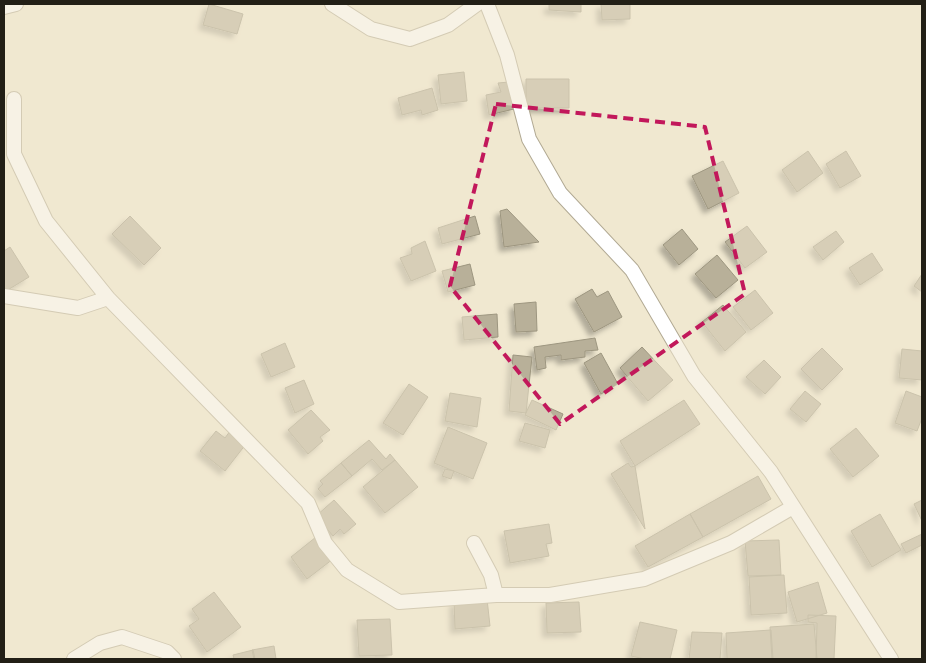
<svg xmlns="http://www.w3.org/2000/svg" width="926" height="663" font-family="'DM Sans',sans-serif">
<defs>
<filter id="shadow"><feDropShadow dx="-4.5" dy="4.5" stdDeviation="2.5" flood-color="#0004"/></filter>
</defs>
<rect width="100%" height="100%" fill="#f0e8d0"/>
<path fill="#b8b099" stroke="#9d9680" filter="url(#shadow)" d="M209,4l34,10 -6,20 -34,-9z
M549,4h32v8l-32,-2z
M601,4h29v15l-28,1z
M464,72l3,29 -26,3 -3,-29z
M526,79h43v29h-43z
M509,82l5,27 -25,6 -3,-20 15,-3 -3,-9z
M432,88l6,22 -16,5 -1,-5 -19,5 -4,-17z
M808,151l15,22 -26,19 -15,-22z
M846,151l15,25 -21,12 -14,-24z
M723,161l16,32 -31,16 -16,-33z
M507,209l32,33 -35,5 -4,-36z
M130,216l31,32 -17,17 -32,-31z
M475,216l5,18 -38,10 -4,-16z
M747,226l20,26 -22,16 -20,-26z
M682,229l16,20 -19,16 -16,-20z
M836,231l8,11 -21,18 -10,-13z
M425,241l11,30 -25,10 -11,-23 12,-4 -1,-6z
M10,247l19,30 -23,14 -2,-3v-37z
M872,253l11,17 -23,15 -11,-17z
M717,255l21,25 -22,18 -21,-24z
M470,264l5,21 -27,7 -6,-21z
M922,274v18l-8,-6z
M592,289l5,8 11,-6 14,26 -28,15 -19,-33z
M755,290l18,23 -22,17 -18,-23z
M536,302l1,29 -21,1 -2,-28z
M723,305l23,27 -21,19 -23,-29z
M497,314l1,23 -34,3 -2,-23z
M595,338l3,12 -13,1v6l-24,3v-5l-16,2 1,11 -9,2 -3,-23z
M285,343l10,24 -24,10 -10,-23z
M642,347l31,33 -25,21 -28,-33z
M822,348l21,21 -21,21 -21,-21z
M902,349l20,2v29l-23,-2z
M601,353l17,31 -17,10 -17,-31z
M513,355l19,2 -6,56 -17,-2z
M764,360l17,17 -16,17 -19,-17z
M304,380l10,24 -19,9 -10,-25z
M409,384l19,13 -25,38 -20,-12z
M805,391l16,13 -15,18 -16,-13z
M906,391l16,6v21l-5,13 -22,-8z
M450,393l31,5 -4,29 -32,-6z
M532,400l31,14 -7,16 -31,-15z
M684,400l16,24 -65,42 -15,-25z
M311,410l19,20 -10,7 3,4 -15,13 -20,-24z
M525,423l25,7 -5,18 -26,-7z
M448,427l39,16 -14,36 -39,-16z
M856,428l23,28 -26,21 -23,-28z
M216,431l9,7 5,-7 16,13 -21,27 -25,-20z
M369,440l17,19 4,-5 5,6 -13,10 -10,-11 -20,17 -11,-13z
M395,460l23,27 -33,26 -22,-26z
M341,463l11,13 -27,21 -7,-8 5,-5 -3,-3z
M628,463l3,4 4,-1 10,63 -34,-55z
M445,469l9,2 -3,8 -9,-3z
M758,476l13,23 -68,38 -13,-23z
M334,500l22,24 -12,10 -4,-5 -7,7 -17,-20z
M922,500v21l-8,-17z
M690,514l13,23 -55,30 -13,-21z
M880,514l21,36 -29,17 -21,-36z
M549,524l3,19 -6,1 3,12 -39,7 -6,-32z
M922,534v11l-16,8 -5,-9z
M316,537l17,22 -26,20 -16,-22z
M779,540l2,35 -33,1 -3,-35z
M784,575l3,38 -36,2 -2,-38z
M818,582l9,31 -30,9 -9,-30z
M214,592l27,35 -34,25 -18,-26 10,-7 -7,-10z
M487,599l3,27 -35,3 -1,-27z
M579,602l2,30 -34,1 -1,-30z
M808,615l28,1 -2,43h-18l1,-36 -9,-1z
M390,619l2,36 -33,1 -2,-36z
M640,622l37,8 -7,29h-25l-14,-3z
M814,624l3,35h-45l-2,-32z
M771,630l2,29h-46l-1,-26z
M692,632l30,1 -2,26h-31z
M274,646l2,13h-22l-2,-9z
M253,650l2,9h-21l-1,-4z"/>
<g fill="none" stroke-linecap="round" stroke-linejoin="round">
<g stroke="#b1a993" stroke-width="16">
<path id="minor" d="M332,4l39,25 39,10 38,-14 29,-21
M487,4l20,51 22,84 31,54 72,77 62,106 77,96 120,187
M4,7l12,-3
M14,99v55l32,67 62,77 200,205 17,40 22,27 52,32 97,-7h54l94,-16 87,-36 62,-36
M4,296l74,12 30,-10
M474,543l17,32 5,20
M74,659l26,-16 22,-6 45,15 7,7"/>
</g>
<use href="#minor" stroke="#fff" stroke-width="14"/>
</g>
<path d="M0 0H926V663H0ZM496,104l209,23 40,167 -185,130 -110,-138z" fill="#f0e8d0" fill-opacity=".55" fill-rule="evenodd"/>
<path fill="none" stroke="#c2185b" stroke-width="4" stroke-dasharray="10 6" stroke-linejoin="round" d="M496,104l209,23 40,167 -185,130 -110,-138z"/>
<rect width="926" height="663" fill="none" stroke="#221f16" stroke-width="10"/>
</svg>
